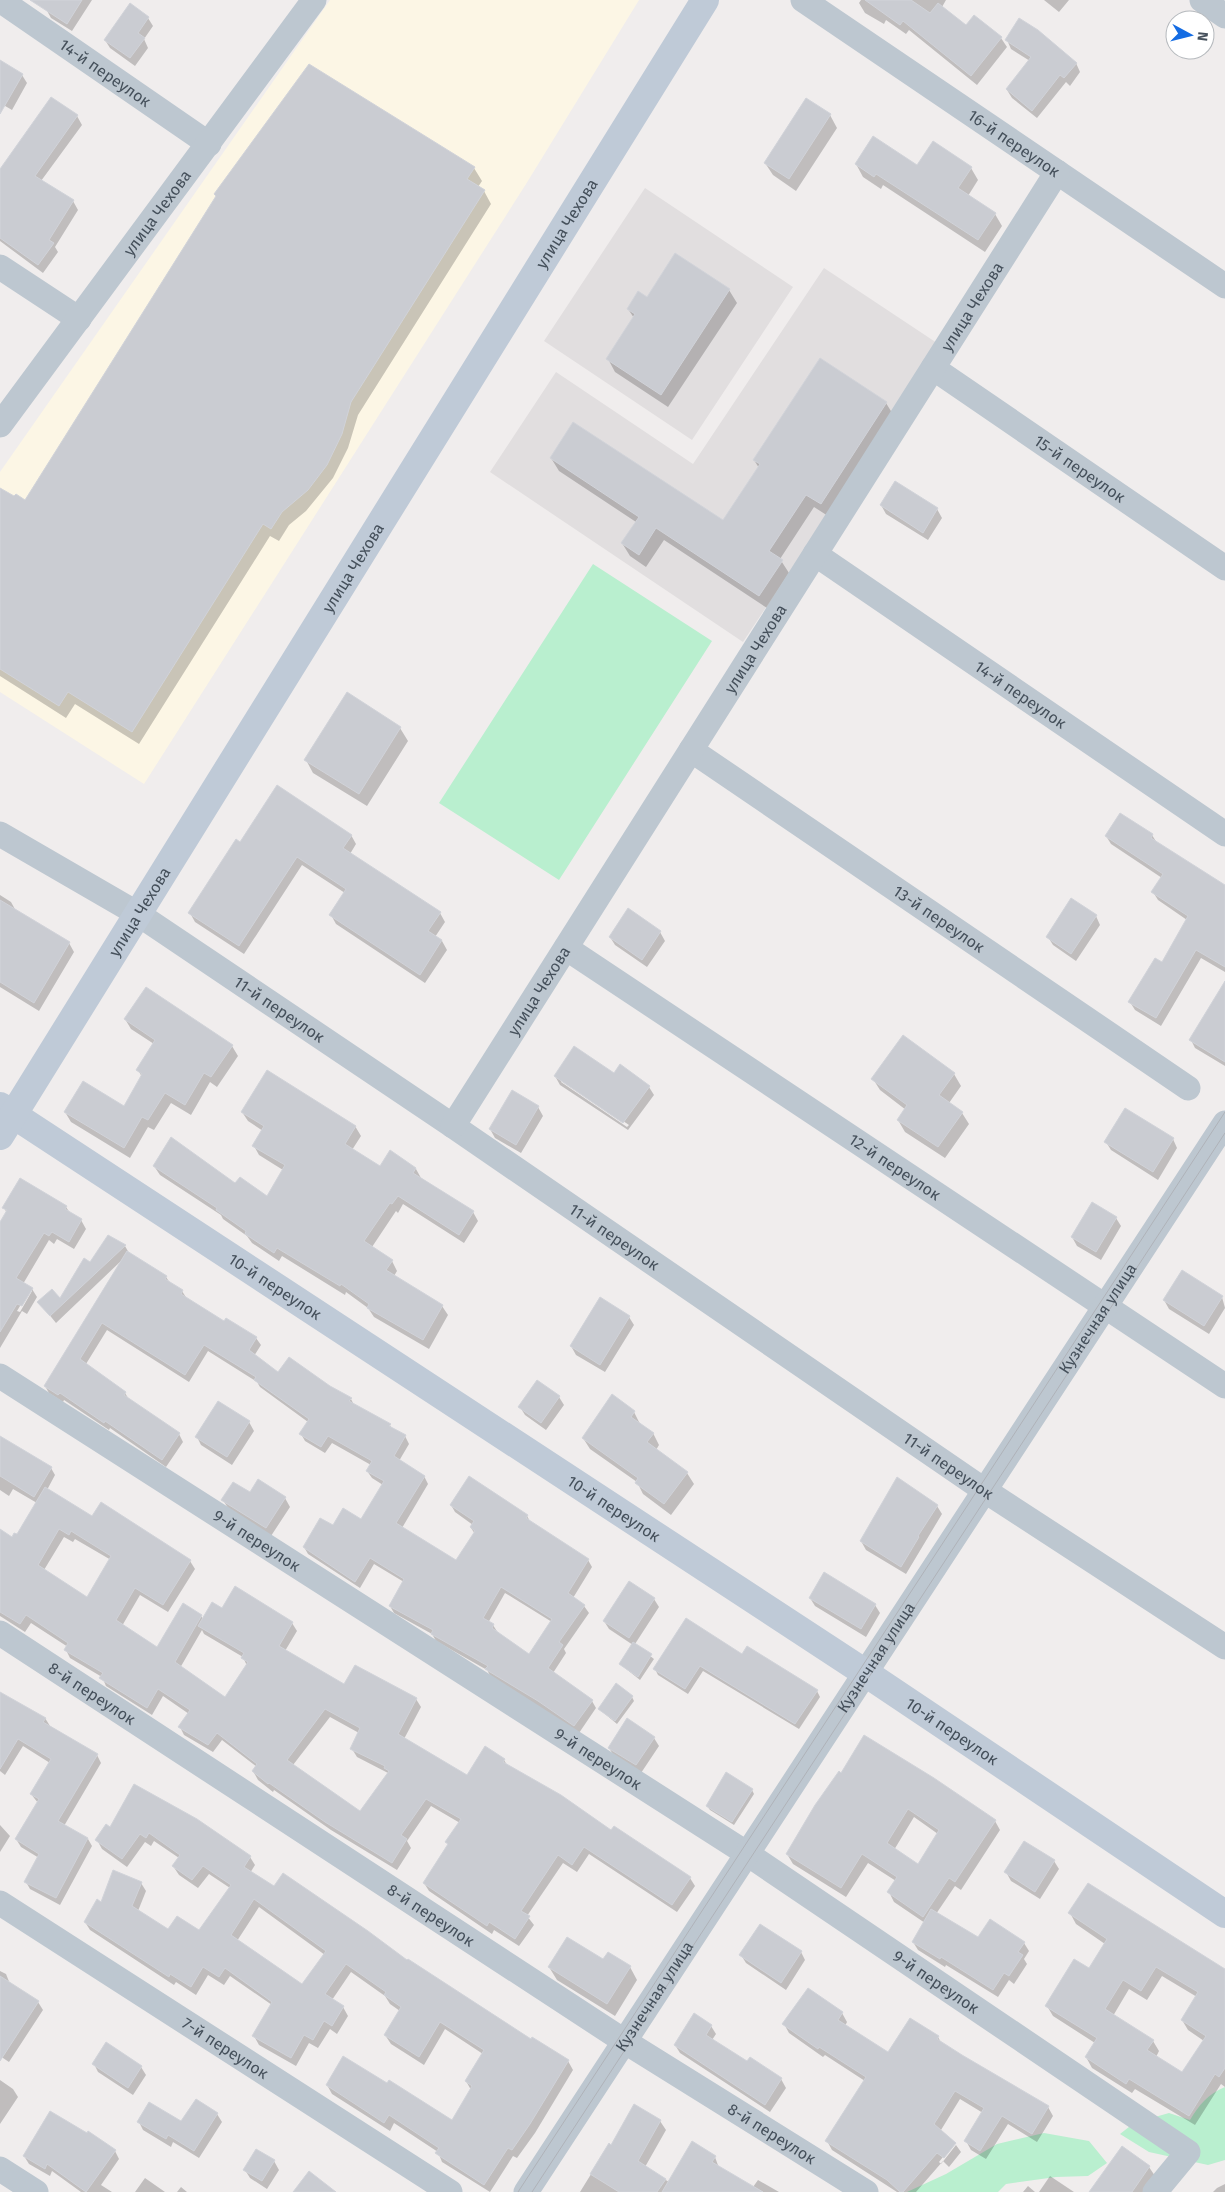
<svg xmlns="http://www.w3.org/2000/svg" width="1225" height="2192" font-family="'Fira Sans',sans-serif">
<rect width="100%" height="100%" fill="#f0eded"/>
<path fill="#fcf6e5" d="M330,0h309l-113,184 -382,600 -144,-92v-220z"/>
<path fill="#e1dedf" d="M645,188l148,99 -101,153 -148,-99z
M824,268l116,77 -197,297 -253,-170 66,-100 137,92z"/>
<path fill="#b9efcf" d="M593,564l119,77 -153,239 -120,-77z
M1225,2087v73l-17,5 -59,-13 -29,-18 14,-11 35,-10 21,7c9,-15 18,-26 35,-33z
M1044,2133l45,8 18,22 -19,13 -32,1 -50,7 -8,8h-91l39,-18 51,-30z"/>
<path fill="#0003" fill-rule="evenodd" d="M52,0h40l-20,31 -21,-13 -5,-9z
M861,0h85l-4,7 25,20 34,11 6,9 -30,38 -68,-55 -3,4 -20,-14 -2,4 -19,-11 -6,-10z
M1044,0h25l-10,12z
M148,18l5,8 -9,13 4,9 -13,18 -25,-18 -5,-8z
M1007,40l69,23 4,9 -10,14 -4,-4 -29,36 -25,-20 -5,-8 23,-29 -19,-12z
M0,62l22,13 5,8 -15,27 -12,-7z
M309,66l165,102 8,13 -4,6 6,4 7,13 -133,211 -10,33 -15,30 -27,33 -17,14 -10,16 -9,-5 -131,208 -64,-40 -9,14 -66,-42v-187l14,9 11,3z
M830,115l7,13 -41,63 -23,-16 -8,-12z
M77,116l5,9 -41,56 32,20 5,9 -23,37 3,5 -15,21 -43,-32v-69z
M856,164l115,4 7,12 -10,16 27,18 7,12 -17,26 -102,-67 -2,4 -18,-12z
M729,290l8,13 -69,104 -53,-35 -7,-13 26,-41 -6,-9 19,-10z
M820,360l66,43 8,13 -66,100 -14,-9 -34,52 9,14 -22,35 -103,-68 -18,27 -16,-11 -8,-13 14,-21 -77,-51 -8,-13 173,64 35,-54 -5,-8z
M895,483l42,26 5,9 -14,22 -42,-26 -5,-9z
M347,694l53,34 8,13 -41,65 -54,-33 -7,-13z
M351,835l5,9 -6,10 90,59 5,9 -10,15 7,4 5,9 -22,33 -89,-59 -5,-9 14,-22 -43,-28 -58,89 -49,-32 -5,-9 51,-69z
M1152,835l5,8 68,44v85l-24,-14 -40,68 -26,-16 -5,-8 32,-38 25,-44 -29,-20 -5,-8 9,-14 -51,-34 -5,-8z
M0,895l11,7 5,9 53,32 5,9 -35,59 -39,-24z
M628,910l32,22 5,9 -18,26 -32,-22 -5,-8z
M1096,916l4,9 -24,36 -23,-16 -5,-8z
M1225,983v83l-30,-18 -4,-8z
M125,1019l107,27 6,10 -21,31 -7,-5 -19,33 -20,-12 -17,27 -6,-3 -18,31 -59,-36 -6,-10 59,-5 18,-30 -4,-7 16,-26 -23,-15z
M903,1037l51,37 7,12 -12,17 13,10 7,11 -24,34 -40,-26 -7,-12 8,-10 -26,-20 -7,-11z
M555,1076l94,11 5,8 -26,35 -68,-45zM561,1079l68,46 -2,2 -66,-45z
M513,1092l25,15 5,9 -22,37 -26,-15 -5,-9z
M242,1112l113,14 6,10 -9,14 28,18 36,1 5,9 52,34 5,9 -14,22 -61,-39 -5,9 -2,-2 -24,36 20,14 5,10 -3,5 48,30 6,9 -19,34 -55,-32 -6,-9 -22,-16 -1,3 -63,-39 -3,5 -27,-18 -5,-7 -24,-17 -2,-4 -61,-40 -6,-9 81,19 32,13 16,-28 -24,-15 -5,-9 9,-15 -15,-10z
M1173,1139l4,9 -19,32 -47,-30 -5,-8z
M66,1207l4,6 11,7 5,9 -12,20 -17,-10 -3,5 -5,-4 -26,44 9,5 5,8 -10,17 -5,-3 -22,37v-124l7,-11 -3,-5zM29,1291h3l-12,21 -3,-1z
M1116,1218l5,8 -20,34 -24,-14 -5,-9z
M108,1236l17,10 4,7 37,24 4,6 12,8 5,8 38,24 31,15 5,7 -7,11 25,18 50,13 22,12 3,6 36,20 2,4 13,7 4,8 -10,17 25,15 4,8 -26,44 54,34 19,-28 -4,-6 2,-3 -18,-13 -4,-7 76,11 4,7 57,37 4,7 -19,31 11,8 5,7 -25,36 2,4 -13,20 39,28 4,7 -17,25 -88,-56 -4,-7 -51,-29 -4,-7 -38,-21 -4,-7 14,-24 -30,-18 -14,24 -52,-34 -4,-7 29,-20 28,-7 22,-35 -11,-7 -5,-7 4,-6 -39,-22 -7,10 -20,-12 -4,-7 7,-12 -48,-35 -3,-5 -49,-31 -19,31 -82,-52 -21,34 39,29 5,8 49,33 4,8 -17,25 -56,-39 -1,2 -45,-30 -1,2 -14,-9 -4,-7 76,-125 -65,62 -17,-21 22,-2 29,-36zM505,1593l47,29 -23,33 -31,-22 -5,-8 -5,-2z
M1222,1297l3,11 -16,26 -40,-25 -5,-9z
M629,1317l5,8 -29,47 -29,-17 -5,-9z
M559,1397l5,8 -18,25 -21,-15 -5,-8z
M634,1412l6,12 13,9 6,12 -3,5 31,23 7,11 -23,31 -28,-21 -6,-12 -47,-33 -7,-11z
M249,1422l5,9 -22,34 -31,-20 -4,-8z
M0,1439l51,29 4,7 -8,15 45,27 98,44 5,8 -27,43 -28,-17 -18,31 35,22 44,-32 2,3 20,-9 69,13 5,8 -12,20 60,35 71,13 5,8 -17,32 63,38 37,-17 3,5 105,67 78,46 5,8 -18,26 -88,-58 -12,18 -14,-9 -36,53 7,9 -15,21 -25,-16 -2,4 -63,-43 -5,-8 25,-38 11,-22 -29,-17 -24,35 4,7 -14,22 -66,-40 -57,-40 -1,2 -15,-12 -5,-9 4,-4 -35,-27 -9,12 -29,-17 -4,-8 9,-13 -26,-18 -11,19 -46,-29 -4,-9 -32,-19 -4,-8 2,-3 -37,-24 -6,9 -25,-16v-85l13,8 4,-3 20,-33 -24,-14 -4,7 -9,-6zM64,1537l9,5 2,-3 36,21 -24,39 -43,-29zM202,1630l2,4 39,23 4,9 -21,33 -46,-31zM330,1717l29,16 -7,16 5,8 31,16 -28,40 -67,-48z
M897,1479l40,27 5,8 -36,60 -40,-24 -5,-9z
M250,1494l35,4 5,9 -19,29 -43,-28 -5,-8z
M810,1598l65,7 5,8 -14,24 -51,-31z
M654,1599l5,8 -24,37 19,15 -14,21 -20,-16 13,-19 -24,-16 -5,-8z
M743,1656l74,35 3,6 -21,32 -96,-58 -15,23 -30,-19 -3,-6z
M0,1693l45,25 5,8 47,29 4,8 -37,63 24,13 4,7 -32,59 -30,-16 -4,-7 13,-24 -18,-11 -5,-8 22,-36 -7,-9 19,-31 -27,-17 -18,29 -5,-4z
M632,1697l2,4 -17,23 -18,-15z
M654,1738l5,8 -18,27 -27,-17 -5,-8z
M839,1773l156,48 5,9 -39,60 -6,-4 -19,28 42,25 46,4 5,8 -5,8 3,5 -13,20 -5,-4 -11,17 -52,-32 -1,2 -27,-17 -5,-8 12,-19 -31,-21 -5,-10 7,-11 -28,-18 -22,34 -53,-33 -6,-10zM914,1817l24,17 -20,32 -24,-16z
M135,1785l115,72 5,8 -5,8 157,89 124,78 37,21 5,9 -38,63 -18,25 -4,-2 -23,36 -48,-30 -4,-10 -44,-29 -4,8 -58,-37 -5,-9 125,37 19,-32 -5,-9 17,-27 -38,-25 -21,36 -33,-21 -6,-9 15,-24 -10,-7 -5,-8 -34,-24 -19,28 11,7 5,9 -11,18 -7,-5 -12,19 -9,-5 -13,23 -37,-21 -5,-9 18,-31 -42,-29 -6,9 -16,-10 -12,20 -20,-13 -2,3 -84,-55 -5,-8 17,-19 39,-20 5,8 -8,20 31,20 30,1 31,-44 -21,-14 -11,14 -19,-13 -6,-9 6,-8 -25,-17 -3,5 -6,-4 -18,25 -25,-18 -5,-9 13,-11zM259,1907l66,48 -23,31 -65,-45z
M752,1790l2,4 -20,31 -24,-15 -3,-4z
M0,1825l10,11 -10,16z
M1054,1861l5,8 -19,30 -29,-18 -5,-9z
M1089,1885l136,85v117l-4,-3 -26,41 -60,-36 -3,4 -40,-25 -6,-11 9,-14 -42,-27 -6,-10 42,-36 16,-26 -29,-20 -6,-11zM1162,1976l35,21 -15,23 6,10 16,11 -22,33 -26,-17 3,-6 -6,-10 -40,-25 16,-27 18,11z
M801,1952l4,8 -19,30 -40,-27 -5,-8z
M603,1961l27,6 7,13 -22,36 -58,-36 -8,-13z
M0,1971l6,3 4,10 28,18 5,8 -34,52 -9,-6z
M808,1990l34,23 5,9 -2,4 43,28 22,-34 28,17 4,7 106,63 5,9 -16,26 -29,-18 -22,35 -15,-9 -5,-9 17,-28 -23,-14 -19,31 15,14h-3l-14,18 2,2 15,-19 5,7 -12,15 -6,-6 -27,31h-19l-65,-42 -5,-9 38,-60 -40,-26 -2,2 -34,-24 -5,-9z
M711,2026l5,8 -4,6 35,23 34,16 5,9 -16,24 -90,-59 -5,-8z
M94,2064l47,3 5,8 -13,20 -35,-23z
M0,2080l13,9 5,8 -18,27z
M217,2114l5,8 -23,36 -26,-16 -2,5 -28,-17 -4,-8h43z
M660,2121l6,9 -21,37 24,15 46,-25 4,11 34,19 5,-7 21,12h-199l29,-47 3,1z
M115,2151l4,8 -18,26 11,7h-31l-29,-21 -2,5 -21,-12 -5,-8z
M274,2161l5,9 -12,19 -17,-11 -5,-8z
M1149,2167l6,9 -11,16h-53z
M1050,2176l24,16h-35z
M145,2178l20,14h-30z
M1225,2184v8h-12l4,-4z
M1028,2186l7,6h-12z
M181,2187l6,5h-10z"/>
<path fill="#caccd2" stroke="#d1d3d9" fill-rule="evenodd" d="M30,0h52l-15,24z
M865,0h46l19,13 8,-10 28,22 8,-10 28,22 -31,39 -68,-55 -3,4z
M130,3l19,14 -11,16 7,5 -15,20 -26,-18z
M1019,18l19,12 39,33 -13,15 -4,-3 -28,36 -26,-22 25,-32 -26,-17z
M0,60l23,14 -23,40z
M309,64l166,103 -8,12 18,11 -134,212 -9,32 -15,31 -19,25 -26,22 -11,17 -8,-5 -131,208 -64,-40 -9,14 -59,-37v-181l14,8 2,-2 9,6 191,-304 -2,-2z
M51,97l27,18 -43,61 39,24 -25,40 5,3 -16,22 -38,-27v-69z
M806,98l25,16 -42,65 -25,-16z
M873,136l44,29 16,-24 39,26 -14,21 38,25 -18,27 -102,-66 -2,3 -19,-13z
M675,253l55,36 -69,106 -55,-36 29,-45 -8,-5 11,-18 9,6z
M820,358l67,44 -66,102 -15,-9 -37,56 14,9 -24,36 -103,-68 -17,27 -18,-12 18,-26 -89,-59 23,-36 150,98 37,-56 -7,-4z
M895,481l43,27 -15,25 -43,-28z
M347,692l54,35 -42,67 -55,-34z
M277,785l75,50 -9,13 98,64 -13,19 14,9 -22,35 -91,-60 17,-26 -49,-32 -58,89 -51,-33 48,-74 4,3z
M1120,813l33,21 -2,4 74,47v82l-29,-17 -40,68 -28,-16 27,-44 7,4 26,-46 -37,-24 12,-18 -58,-38z
M1071,898l26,17 -26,39 -25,-17z
M0,900l70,42 -36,61 -34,-21z
M628,908l33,23 -19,29 -33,-23z
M1225,981v81l-36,-22z
M146,987l87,58 -22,32 -7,-4 -19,32 -20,-12 -17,27 -6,-3 -18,31 -60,-36 19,-31 41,25 18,-32 -6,-4 19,-30 -31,-21z
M903,1035l52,38 -16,22 24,17 -25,35 -41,-27 10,-15 -36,-26z
M574,1046l40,27 6,-9 30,22 -27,37 -69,-47z
M267,1070l89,56 -11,18 35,22 10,-16 26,18 -3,5 61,38 -15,24 -61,-39 -6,8 -2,-1 -26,38 29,19 -7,10 57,35 -20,35 -56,-32 2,-4 -28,-20 -1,2 -63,-38 -3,5 -29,-19 1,-3 -30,-21 1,-2 -64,-42 18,-29 64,46 5,-6 27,19 18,-31 -33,-19 12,-20 -23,-14z
M512,1090l27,16 -23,39 -27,-16z
M1125,1108l49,30 -21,34 -49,-30z
M20,1178l47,28 -2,3 17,10 -13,23 -17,-10 -3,4 -5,-3 -28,45 17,10 -11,18 -5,-2 -17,28v-110l7,-12 -5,-2z
M1092,1202l25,15 -21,35 -25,-15z
M108,1235l18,10 -76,71 -13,-14 15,-13 8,9 24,-40 6,4z
M127,1251l40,25 -2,3 18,11 -2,4 43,27 2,-3 31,19 -8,13 29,22 11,-15 41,29 22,12 -3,3 42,23 -2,2 17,9 -12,21 31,20 -29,47 60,37 19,-29 -5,-4 4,-6 -24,-16 19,-29 59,39 -2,3 63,41 -21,34 17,12 -26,37 4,3 -15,23 45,32 -19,26 -36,-25 -53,-32 3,-3 -57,-32 2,-4 -44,-24 15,-27 -34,-21 -15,24 -52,-35 17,-29 13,7 10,-17 18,11 23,-38 -18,-10 6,-10 -44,-25 -7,11 -22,-13 10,-15 -55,-39 2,-3 -52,-32 -19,30 -83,-52 -22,36 46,33 -2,3 56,38 -18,27 -57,-39 -1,2 -44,-30 -2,2 -14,-9zM501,1587l51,32 -23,35 -37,-26 2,-4 -11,-6z
M1182,1270l41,26 -19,30 -41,-26z
M600,1297l30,19 -30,49 -30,-19z
M537,1380l23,16 -19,27 -23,-16z
M612,1394l23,17 -4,6 23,16 -7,9 41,30 -24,32 -29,-21 3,-5 -56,-40z
M218,1401l32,20 -23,36 -32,-20z
M0,1436l52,31 -18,30 -34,-21z
M897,1477l41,28 -20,31 1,1 -18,30 -41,-26z
M258,1479l28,18 -20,31 -45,-28 12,-18 17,10z
M45,1487l47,29 9,-14 90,58 -28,45 -28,-17 -19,32 41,27 26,-44 19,12 -27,47 50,35 23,-35 -7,-4 3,-5 -46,-27 14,-24 10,6 13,-22 58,36 -14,24 65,38 11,-19 62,33 -19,36 69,41 18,-29 20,13 -2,3 58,33 50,35 3,-4 77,51 -19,28 -88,-58 -12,18 -14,-10 -37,56 9,5 -15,23 -26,-17 -2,4 -64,-43 25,-39 -3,-2 16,-23 -35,-20 -25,36 6,4 -15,24 -67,-41 -56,-39 -1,1 -16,-13 5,-7 -40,-31 -9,12 -30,-18 12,-17 -32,-21 -11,19 -48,-30 4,-5 -39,-23 4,-7 -42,-28 -6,9 -20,-12v-83l12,8 2,-4 3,1zM59,1529l10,6 2,-4 40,25 -24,41 -49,-32zM325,1709l35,19 -10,21 35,17 -1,2 5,3 -29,40 -73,-51z
M824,1572l52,32 -15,25 -52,-31z
M629,1581l26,17 -26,40 -26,-17z
M686,1618l56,36 5,-8 71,44 -23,34 -95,-58 -15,23 -32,-20z
M633,1642l19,12 -14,23 -19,-13z
M616,1683l17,13 -18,25 -17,-12z
M0,1692l46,26 -3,4 55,32 -40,67 30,17 -32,60 -32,-16 15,-28 -24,-15 24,-40 -9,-5 21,-35 -33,-20 -18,30z
M627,1718l28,19 -19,28 -28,-17z
M864,1735l70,43 62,42 -41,62 -6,-4 -26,39 -36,-25 10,-15 -35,-23 -21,34 -55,-34 29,-49 24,-34 2,2zM908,1809l31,21 -21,34 -31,-21z
M726,1772l27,17 -21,33 -26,-16z
M134,1784l63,35 54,37 -7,11 30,19 9,-13 85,58 39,29 1,-1 123,80 1,-2 37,23 -39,64 -18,26 -4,-2 -24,37 -49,-32 4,-5 -50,-33 -5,8 -58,-38 17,-29 44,27 2,-3 63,40 20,-34 -7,-5 19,-31 -44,-28 -21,35 -35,-22 17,-28 -17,-12 2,-3 -40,-28 -21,30 19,12 -12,20 -8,-5 -11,19 -9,-5 -13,23 -39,-22 20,-34 -47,-34 -6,9 -16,-10 -12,20 -21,-13 -1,3 -85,-55 13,-23 4,3 12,-32 29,12 -10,24 36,23 9,-13 22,14 32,-45 -28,-19 -11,14 -20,-14 8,-11 -31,-22 -3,5 -6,-4 -18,25 -27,-19 11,-16 4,3zM254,1899l72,52 -24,33 -71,-49z
M1024,1841l31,19 -20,32 -31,-20z
M1088,1883l137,86v99l-6,9 -4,-3 -26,42 -60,-37 -3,5 -41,-27 12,-19 -52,-32 29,-47 15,9 18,-29 -39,-26zM1156,1967l42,25 -17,28 25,16 -24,36 -35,-22 7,-10 -49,-31 18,-29 18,11z
M931,1909l47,28 12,-18 35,23 -7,10 5,3 -14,21 -5,-3 -11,17 -52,-33 -1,2 -28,-17z
M760,1924l42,27 -21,32 -42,-28z
M567,1937l36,22 5,-7 23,14 -24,38 -59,-37z
M0,1976l39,25 -39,60z
M808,1988l35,24 -5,8 50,32 22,-34 29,18 -2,3 25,16 87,51 -17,28 -30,-18 -22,35 -16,-10 20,-33 -29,-17 -21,33 22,19 -12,15 -7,-5 -34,39h-3l-13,-12 -62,-39 41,-64 -47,-30 -1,2 -36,-25z
M694,2013l18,12 -6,10 41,26 3,-4 32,21 -17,27 -91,-60z
M106,2042l36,24 -14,22 -36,-24z
M196,2099l22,14 -24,38 -26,-16 -2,4 -29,-17 12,-20 32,19z
M634,2104l27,16 -23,41 28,18 -9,13h-38l-29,-18 19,-31 2,2z
M50,2111l37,22 1,-2 28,19 -30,42 -39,-28 -2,5 -22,-13z
M692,2141l24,15 -4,6 51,30h-101z
M1122,2146l28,20 -18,26h-43z
M256,2149l19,11 -13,21 -19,-11z
M309,2171l27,21h-43z"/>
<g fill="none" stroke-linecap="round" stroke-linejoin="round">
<g stroke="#bdc7d0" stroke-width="25">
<path id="s1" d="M0,0l209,144"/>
<path id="s2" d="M803,0l422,286"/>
<path d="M1202,0l23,16"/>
<path d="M0,267l79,52"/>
<path id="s3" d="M933,368l292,200"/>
<path id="s4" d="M0,425l314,-425"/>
<path id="s5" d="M815,554l410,280"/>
<path id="s6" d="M691,750l497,338"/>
<path id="s7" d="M0,834l138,80 315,212 531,364 241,157"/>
<path id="s8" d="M566,948l659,438"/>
<path id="s9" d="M453,1126l604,-954"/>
<path id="s10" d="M0,1376l746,477 442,299 -33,40"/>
<path id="s11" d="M0,1633l624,408 242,151"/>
<path id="s12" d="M0,1903l450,289"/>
<path d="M0,2169l36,23"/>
<path id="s13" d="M526,2192l699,-1069"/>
</g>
<g stroke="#bfcad7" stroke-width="28">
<path id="s14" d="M0,1106l870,570 355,238"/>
<path id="s15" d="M0,1136l705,-1136"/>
</g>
<path stroke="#afb2b8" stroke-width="1" d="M518,2192l707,-1080
M532,2192l693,-1059"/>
</g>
<g text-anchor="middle" stroke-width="4" stroke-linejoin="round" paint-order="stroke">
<g font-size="16" fill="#45505b" stroke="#fff">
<text dy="6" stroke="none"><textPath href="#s1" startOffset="128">14-й переулок</textPath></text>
<text dy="6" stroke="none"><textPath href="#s2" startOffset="255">16-й переулок</textPath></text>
<text dy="6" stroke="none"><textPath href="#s4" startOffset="264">улица Чехова</textPath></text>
<text dy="6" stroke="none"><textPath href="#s15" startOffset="1074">улица Чехова</textPath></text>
<text dy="6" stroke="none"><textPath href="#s9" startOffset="970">улица Чехова</textPath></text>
<text dy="6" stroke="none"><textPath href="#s3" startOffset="178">15-й переулок</textPath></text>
<text dy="6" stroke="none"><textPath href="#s15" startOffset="669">улица Чехова</textPath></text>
<text dy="6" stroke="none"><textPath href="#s9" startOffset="565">улица Чехова</textPath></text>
<text dy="6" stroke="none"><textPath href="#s5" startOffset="249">14-й переулок</textPath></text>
<text dy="6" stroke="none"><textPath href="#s15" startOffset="264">улица Чехова</textPath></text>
<text dy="6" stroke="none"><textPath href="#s6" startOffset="300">13-й переулок</textPath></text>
<text dy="6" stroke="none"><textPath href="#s9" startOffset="160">улица Чехова</textPath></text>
<text dy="6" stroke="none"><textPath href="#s7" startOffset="330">11-й переулок</textPath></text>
<text dy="6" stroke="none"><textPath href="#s8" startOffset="395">12-й переулок</textPath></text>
<text dy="6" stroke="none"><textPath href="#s7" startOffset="735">11-й переулок</textPath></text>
<text dy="6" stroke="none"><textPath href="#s14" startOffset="329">10-й переулок</textPath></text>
<text dy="6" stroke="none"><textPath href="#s13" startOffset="1044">Кузнечная улица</textPath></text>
<text dy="6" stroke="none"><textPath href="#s7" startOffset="1140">11-й переулок</textPath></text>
<text dy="6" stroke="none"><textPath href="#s14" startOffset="734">10-й переулок</textPath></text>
<text dy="6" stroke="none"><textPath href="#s10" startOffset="305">9-й переулок</textPath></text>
<text dy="6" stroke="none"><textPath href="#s13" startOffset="639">Кузнечная улица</textPath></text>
<text dy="6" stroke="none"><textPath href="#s11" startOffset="110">8-й переулок</textPath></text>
<text dy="6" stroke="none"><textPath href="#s14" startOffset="1139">10-й переулок</textPath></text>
<text dy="6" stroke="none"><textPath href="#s10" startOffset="710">9-й переулок</textPath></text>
<text dy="6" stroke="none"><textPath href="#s11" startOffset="515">8-й переулок</textPath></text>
<text dy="6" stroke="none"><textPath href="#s10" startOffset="1115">9-й переулок</textPath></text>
<text dy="6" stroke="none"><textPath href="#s13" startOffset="234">Кузнечная улица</textPath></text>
<text dy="6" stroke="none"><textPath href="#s12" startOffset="268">7-й переулок</textPath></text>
<text dy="6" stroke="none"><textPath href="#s11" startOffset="920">8-й переулок</textPath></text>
</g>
</g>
<g transform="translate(1190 35) rotate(97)"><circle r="24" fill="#ffffff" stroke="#b5b9bd"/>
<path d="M0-4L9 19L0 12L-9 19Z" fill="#146ce3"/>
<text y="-8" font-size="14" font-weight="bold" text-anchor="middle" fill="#45505b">N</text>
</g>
</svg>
